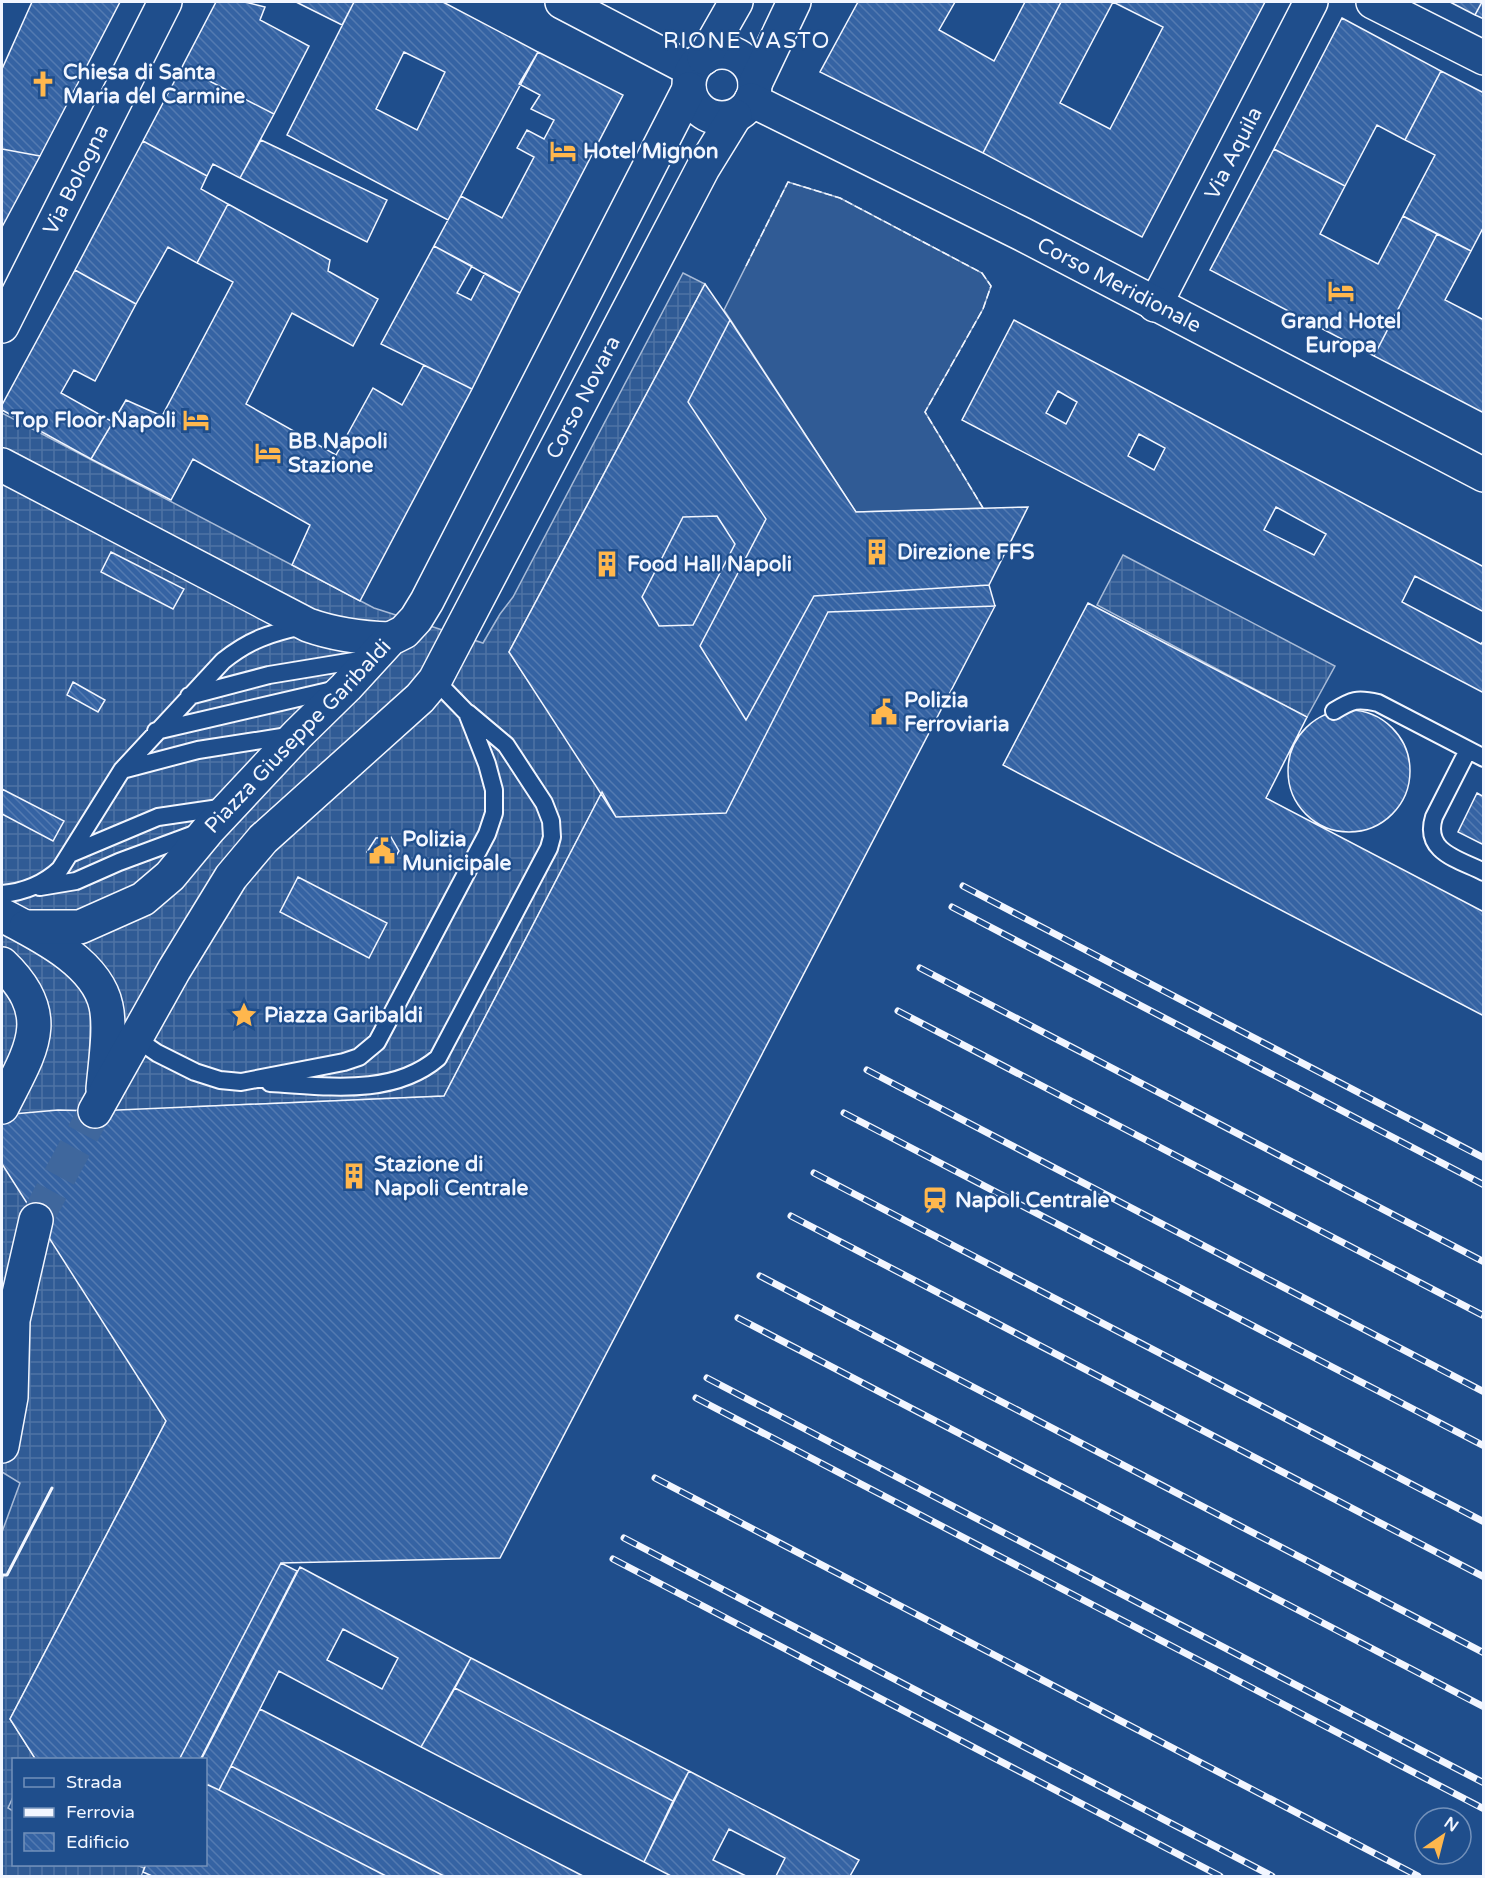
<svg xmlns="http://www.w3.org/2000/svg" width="1485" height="1878" font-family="'Varela Round',sans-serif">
<defs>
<pattern id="plaza-grid" width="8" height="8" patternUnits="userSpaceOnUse" patternTransform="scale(1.5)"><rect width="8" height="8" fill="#305b95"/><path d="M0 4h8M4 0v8" fill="none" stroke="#4e73a5"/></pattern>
<pattern id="building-back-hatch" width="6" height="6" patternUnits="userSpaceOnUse" patternTransform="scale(1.5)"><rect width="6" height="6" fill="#3563a3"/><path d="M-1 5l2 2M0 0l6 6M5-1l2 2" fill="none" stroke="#537ab1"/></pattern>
</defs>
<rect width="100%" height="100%" fill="#1f4e8c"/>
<path fill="#305b95" stroke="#a8bbd7" stroke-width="1.5" d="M788,182l52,16 142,75 9,13 -8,23 -58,103 58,96 -127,4 -132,-202z"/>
<path fill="url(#plaza-grid)" stroke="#a8bbd7" stroke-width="1.5" d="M683,273l22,11 -196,368 93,140 -158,304 -256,11 -22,314 -156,298 25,39 -1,1 -20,1 -1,37 -5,11 5,3 1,53 123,1 7,3 -1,4 -2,4h-139v-344l18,-49 -18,-11v-1059l372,195 109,35 17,-29 13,-17z
M1123,555l212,111 -28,51 -210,-112z"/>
<path fill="url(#building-back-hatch)" stroke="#f2f6ff" stroke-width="1.5" fill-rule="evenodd" d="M32,2h88l-80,154 -38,-7v-80z
M216,2h29l20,5 -5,13 49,26 -35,68 -92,-47z
M296,2h58l-12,23z
M354,2h89l95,50 -90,168 -161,-85zM404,52l41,20 -28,58 -41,-21z
M858,2h97l-16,28 55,31 31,-59h36l-78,151 -163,-81z
M1061,2h52l-53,101 50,26 53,-102 -50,-25h152l-123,235 -159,-84z
M1450,2h32l-7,13z
M1482,2h2v17l-9,-4z
M1342,18l99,53 -36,69 -28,-15 -32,61 -71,-37z
M538,52l85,43 -103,198 -86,-47 27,-50 41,22 32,-61 -17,-9 10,-18 17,9 10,-19 -23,-11 9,-14 -21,-11z
M182,67l92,47 -34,64 -27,-14 -6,12 -64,-35z
M1441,71l43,22v133l-13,25 -68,-35 32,-61 -30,-15z
M261,140l126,60 -20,42 -127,-64z
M143,141l64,35 -6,13 27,15 -31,59 -29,-16 -32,57 -61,-34z
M2,149l38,7 -38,71z
M1274,149l71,37 -25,48 58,30 25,-48 34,18 -63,122 -164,-86z
M228,204l102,56 -2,11 50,28 -25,47 -61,-33 -46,91 90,51 37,-67 29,17 22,-40 48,24 -112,212 -68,-36 18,-40 -117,-66 -22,41 -80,-41 35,-59 36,16 71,-134 -36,-19z
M1437,234l34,17 -26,49 39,20v93l-110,-57z
M434,246l38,20 -15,27 14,7 14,-27 35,20 -48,96 -91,-45z
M75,270l61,34 -41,77 -21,-11 -13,23 52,29 -22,37 -89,-49v-5z
M705,284l25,36 -42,82 78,117 -66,127 46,74 68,-124 175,-11 6,21 -167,6 -102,201 -110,4 -107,-165zM717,516l18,28 -42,81 -34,1 -17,-29 41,-80z
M730,320l126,192 172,-5 -39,78 -175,11 -68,124 -46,-74 66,-127 -78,-117z
M1014,320l470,247v45l-69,-36 -13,26 79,42 3,-4v53l-522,-273zM1058,391l19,11 -11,22 -20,-11zM1139,434l26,14 -11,22 -26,-14zM1276,507l50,27 -12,21 -50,-25z
M717,516l18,28 -42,81 -34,1 -17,-29 41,-80z
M111,552l73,37 -11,20 -72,-37z
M1088,603l219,114 -41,81 218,114v104l-481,-251z
M995,606l-495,952 -219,5 -102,197h-143l-26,-41 156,-298 -164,-257v-49l56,-5 37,1 349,-15 158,-304 14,25 110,-4 102,-201z
M73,682l32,18 -7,12 -31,-17z
M1288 771a61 61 0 1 1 122 0a61 61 0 1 1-122 0Z
M2,789l62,32 -11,20 -51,-27z
M1477,793l7,4v48l-26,-13z
M391,837l8,14 -8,13h-15l-9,-12 9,-14z
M298,877l89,46 -18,35 -89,-46z
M281,1563l16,8 -97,189h-21z
M300,1567l171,91 -50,89 -142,-76 -60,119 -13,-6v-24h-5zM343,1629l55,29 -16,31 -55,-29z
M471,1658l218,113 -16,30 -218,-113z
M455,1688l218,113 -29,61 -223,-115z
M260,1709l323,167h-139l-213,-110z
M231,1766l213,110h-58l-167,-86z
M689,1771l170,89 -9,16h-74l9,-18 -56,-29 -16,31 33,16h-75l-27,-14z
M206,1784l13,6 167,86h-234l-9,-4 3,-8h60z"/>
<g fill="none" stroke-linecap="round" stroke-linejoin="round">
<path stroke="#3f679d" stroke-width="33" stroke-dasharray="33 16" stroke-linecap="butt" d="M36,1220l59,-109"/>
<g stroke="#f2f6ff" stroke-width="20">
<path id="lane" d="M189,696l80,-21 97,-16
M1334,711c18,-11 23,-13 44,-8l106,55
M156,731l181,-42
M1468,750l-34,67c-11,35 24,42 50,55
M122,770l76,-20 96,-15
M70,854l88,-37 68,-10
M40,887l36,-6 43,-19 81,-30
M2,894c21,-2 42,-10 58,-25l62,-99 101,-109c26,-21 47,-28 80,-35
M131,1035l26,18 38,19 25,8 21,2 103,-20 15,-5 18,-15 110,-208 7,-21v-23l-7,-26 -20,-51 -32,-33
M270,1083c56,3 122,14 168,-25l111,-210 3,-11 -1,-16 -7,-18 -38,-58 -38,-32"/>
</g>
<g stroke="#f2f6ff" stroke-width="36">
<g id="street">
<path d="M1373,2l111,56"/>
<path id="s1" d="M1155,305l156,-303"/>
<path id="s2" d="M2,326l163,-324"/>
<path d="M2,465l306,160c28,10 53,13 82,14"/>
</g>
</g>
<g stroke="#f2f6ff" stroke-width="36">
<g id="secondary">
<path d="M562,2l130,68"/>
<circle cx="722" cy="85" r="33"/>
<path d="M704,58l32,-56"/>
<path d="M755,84l39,-82"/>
<path id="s3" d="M751,100l271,134 462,241"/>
<path d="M2,915c36,19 95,47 104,91 5,22 -1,59 -3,83"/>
<path id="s4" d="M26,927h54l63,-28 27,-23 39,-47 89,-95 48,-47 44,-48 14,-7 12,-13 11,-18 262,-512"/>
<path d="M2,964c55,52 28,87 0,143"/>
<path id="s5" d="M95,1111l79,-141 57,-93 32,-38 157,-141 15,-18 268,-512 32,-52"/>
<path d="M2,1446l9,-49 2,-77 23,-100"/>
</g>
</g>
<use href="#lane" stroke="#1f4e8c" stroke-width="16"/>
<use href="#street" stroke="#1f4e8c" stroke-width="33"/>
<use href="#secondary" stroke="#1f4e8c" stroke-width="33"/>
<g stroke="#f2f6ff" stroke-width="7">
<path id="rail" d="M963,886l521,272
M952,907l532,278
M920,968l564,294
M898,1011l586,305
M867,1070l617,322
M844,1113l640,333
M814,1173l670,349
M791,1216l693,361
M760,1276l724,377
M738,1318l746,389
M707,1378l777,405
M696,1398l788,411
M655,1478l763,398
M624,1538l648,338
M613,1559l607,317"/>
</g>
<use href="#rail" stroke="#1f4e8c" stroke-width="4.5" stroke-dasharray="14" stroke-linecap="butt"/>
<path stroke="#f2f6ff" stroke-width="1.5" stroke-dasharray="8 3" stroke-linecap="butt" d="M746,266l42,-84 52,16 142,75 9,13 -8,23 -58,103 58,96"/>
<path stroke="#f2f6ff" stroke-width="3" d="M2,1577v-2h5l45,-87"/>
</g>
<defs>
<g id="church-bare" transform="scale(2.07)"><path d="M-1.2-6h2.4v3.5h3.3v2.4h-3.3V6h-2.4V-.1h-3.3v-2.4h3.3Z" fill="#ffb74d" stroke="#1f4e8c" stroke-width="2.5" paint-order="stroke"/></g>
<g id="hotel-bare" transform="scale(2.07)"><path d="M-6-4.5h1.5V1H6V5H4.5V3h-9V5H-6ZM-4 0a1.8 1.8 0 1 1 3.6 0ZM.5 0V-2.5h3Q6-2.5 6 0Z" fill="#ffb74d" stroke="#1f4e8c" stroke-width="2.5" paint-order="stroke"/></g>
<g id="building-bare" transform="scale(2.07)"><path d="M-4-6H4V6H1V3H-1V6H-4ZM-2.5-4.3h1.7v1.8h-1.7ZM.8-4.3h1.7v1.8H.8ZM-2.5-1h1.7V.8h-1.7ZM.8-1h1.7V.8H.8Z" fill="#ffb74d" stroke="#1f4e8c" stroke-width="2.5" paint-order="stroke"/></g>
<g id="civic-bare" transform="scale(2.07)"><path d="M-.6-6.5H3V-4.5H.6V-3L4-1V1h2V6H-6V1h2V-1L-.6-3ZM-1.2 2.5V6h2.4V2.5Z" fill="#ffb74d" stroke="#1f4e8c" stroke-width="2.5" paint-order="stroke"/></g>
<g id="sight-bare" transform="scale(2.07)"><path d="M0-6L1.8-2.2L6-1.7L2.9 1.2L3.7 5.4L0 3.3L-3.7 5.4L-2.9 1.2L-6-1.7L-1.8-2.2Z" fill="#ffb74d" stroke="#1f4e8c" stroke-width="2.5" paint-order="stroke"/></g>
<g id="station-bare" transform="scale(2.07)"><path d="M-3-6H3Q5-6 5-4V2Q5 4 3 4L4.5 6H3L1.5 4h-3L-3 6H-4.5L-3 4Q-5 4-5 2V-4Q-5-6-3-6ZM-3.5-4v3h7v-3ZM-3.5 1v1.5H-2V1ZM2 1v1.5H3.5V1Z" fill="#ffb74d" stroke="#1f4e8c" stroke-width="2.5" paint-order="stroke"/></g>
</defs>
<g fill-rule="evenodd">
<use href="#church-bare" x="43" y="84"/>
<use href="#hotel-bare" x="563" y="151"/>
<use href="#hotel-bare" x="1341" y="291"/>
<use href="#hotel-bare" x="196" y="420"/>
<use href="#hotel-bare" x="268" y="453"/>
<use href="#building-bare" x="877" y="552"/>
<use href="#building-bare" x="607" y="564"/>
<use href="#civic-bare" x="884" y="712"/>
<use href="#civic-bare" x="382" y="851"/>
<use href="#sight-bare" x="244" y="1015"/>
<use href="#building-bare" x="354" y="1176"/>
<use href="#station-bare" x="935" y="1200"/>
</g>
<g text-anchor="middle" stroke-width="4.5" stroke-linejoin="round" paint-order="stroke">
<g font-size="21" font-weight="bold" fill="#f2f6ff" stroke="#1f4e8c" text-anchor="start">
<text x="63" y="79">Chiesa di Santa<tspan x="63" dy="24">Maria del Carmine</tspan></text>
<text x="583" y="158">Hotel Mignon</text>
<text x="1341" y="328" text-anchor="middle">Grand Hotel<tspan x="1341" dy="24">Europa</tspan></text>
<text x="176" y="427" text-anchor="end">Top Floor Napoli</text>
<text x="288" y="448">BB Napoli<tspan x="288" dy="24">Stazione</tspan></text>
<text x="897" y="559">Direzione FFS</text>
<text x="627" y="571">Food Hall Napoli</text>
<text x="904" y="707">Polizia<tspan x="904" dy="24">Ferroviaria</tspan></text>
<text x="402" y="846">Polizia<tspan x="402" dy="24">Municipale</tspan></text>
<text x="264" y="1022">Piazza Garibaldi</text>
<text x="374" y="1171">Stazione di<tspan x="374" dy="24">Napoli Centrale</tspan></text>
<text x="955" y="1207">Napoli Centrale</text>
</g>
<g font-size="21" fill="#f2f6ff" stroke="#1f4e8c">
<text dy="7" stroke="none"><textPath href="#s1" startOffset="171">Via Aquila</textPath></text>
<text dy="7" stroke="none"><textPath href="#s2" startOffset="164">Via Bologna</textPath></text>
<text dy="7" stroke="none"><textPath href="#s3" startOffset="412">Corso Meridionale</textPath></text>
<text dy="7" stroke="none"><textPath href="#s5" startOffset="874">Corso Novara</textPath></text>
<text dy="7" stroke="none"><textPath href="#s4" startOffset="348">Piazza Giuseppe Garibaldi</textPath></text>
</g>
<g font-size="22" letter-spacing="1.5" fill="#f2f6ff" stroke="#1f4e8c">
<text x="747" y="48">RIONE VASTO</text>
</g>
</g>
<rect width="1485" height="1878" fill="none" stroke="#f2f6ff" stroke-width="6"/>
<rect x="12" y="1758" width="195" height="108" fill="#1f4e8c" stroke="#7391ba" stroke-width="1.5"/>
<rect x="24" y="1778" width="30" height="9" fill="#1f4e8c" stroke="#7391ba" stroke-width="1.5"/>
<text x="66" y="1788" font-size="18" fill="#f2f6ff">Strada</text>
<rect x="24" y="1808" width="30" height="9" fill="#f2f6ff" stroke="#7391ba" stroke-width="1.5"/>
<text x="66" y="1818" font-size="18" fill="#f2f6ff">Ferrovia</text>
<rect x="24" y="1833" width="30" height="18" fill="url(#building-back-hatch)" stroke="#7391ba" stroke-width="1.5"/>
<text x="66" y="1848" font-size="18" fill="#f2f6ff">Edificio</text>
<g transform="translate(1443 1836) rotate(35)"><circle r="28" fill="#1f4e8c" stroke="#7391ba" stroke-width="1.5"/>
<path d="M0-4.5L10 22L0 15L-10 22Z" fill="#ffb74d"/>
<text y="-9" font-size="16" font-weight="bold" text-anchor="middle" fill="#f2f6ff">N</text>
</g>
</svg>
